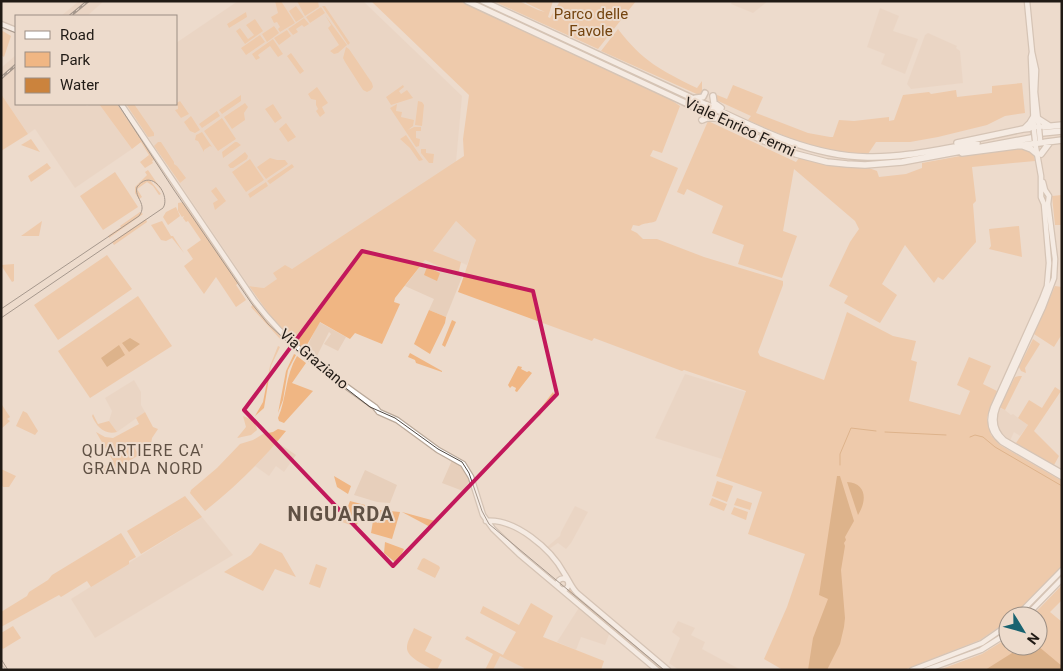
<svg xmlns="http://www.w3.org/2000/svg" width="1063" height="671" font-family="Roboto,sans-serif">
<rect width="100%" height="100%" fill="#eddbcc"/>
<path fill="#e7cfbb" d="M79,1h25l-17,15h-26z
M238,1h125l99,95 -6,66 -192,126 -15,-2 -123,-182h50v-61z
M732,1h36l-15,12 -22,-9z
M880,8l19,8 -6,15 25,8 -13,35 -24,-10 4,-10 -18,-7z
M928,33l29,13 -1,2 4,3 3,32 -52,6 -4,-5 18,-49z
M16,55v49h69l2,2 3,-2h9l33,45 -57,39 -40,-59 -7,5 -27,-40v-26z
M456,221l20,19 -9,25 -35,-14z
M425,260l37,17 -16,40 -17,-7 5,-11 -29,-13z
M319,322l27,15 -8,14 -14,-7 7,-10 -2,-2 -12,24 -3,-1 1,-3 -8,-5z
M685,374l61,18 -24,67 -67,-21z
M134,380l7,12v13l4,7 -28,20 -8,-11 3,-10 -7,-13z
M997,407l8,3 6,5 2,-1 15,11 -8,11 -6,-4 -5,11 -14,-16z
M277,442l19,13 -12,17 -8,-6 -7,10 -14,-10z
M453,458l9,6 8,16 -7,11 -21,-8z
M365,470l32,15 -7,18 -13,-1 -23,-7z
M575,506l13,6 -17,31 -5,6 -8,-6 -9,6 -2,-2 13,-11 1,-4z
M202,517l31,38 -138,83 -24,-39z
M580,606l30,26 -5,13 -24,-8 -5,13 -19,-8z
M678,621l17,7 -4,7 14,7 -3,7 39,21h-62l-10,-7 11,-25 -8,-6z
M500,655l24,13 -1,2h-30z"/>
<path fill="#f0b683" d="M275,1h6l14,22 -15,9 -2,-3 2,-2 -3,-5 -3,1 -3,-6 7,-4z
M297,1h21l1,6 -14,9z
M371,1h89l201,92 19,13 -18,47 -9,-3 -3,6 28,12 -22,53c-6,3 -11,1 -17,5l-6,-1 -2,5 6,3 6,6h14l47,18 79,24v4l-25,67 2,4 64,24 23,-68 46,24 23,5 -5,19 6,2 -8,39 51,14 10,-24 -13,-6 12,-28 22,9 -8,18 14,7 -10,27 4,17 9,10 62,36v85l-49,50h-5v5l-28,19 -76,30h-121l-19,-11 23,-52 18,-53 -57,-20 14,-42 -46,-16 30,-85 -62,-21 -2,1 -88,-33 -2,3 -134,-49c7,-17 11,-34 18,-52l-20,-19 -23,30 28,11 -3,13 -33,-15 -30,38 -1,4 6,2 -18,40 -27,-11 -5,6 -30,-17 -16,28 -28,-26 -27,-38 15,2 13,-9 -4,-6 12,-8 7,4 172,-113 -1,-17 6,-44z
M493,1h26l19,9 7,2 -19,-9 1,-2h26l-5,16 2,1 10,-17h76l-38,48z
M296,6l8,11 -8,5 -7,-11z
M322,6h3l25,37 -2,2z
M321,7l4,6 -15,10 -4,-6z
M246,12l1,5 -18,11 -2,-4z
M325,15l22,30 -9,8 -4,1 -4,-3 9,-6 -11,-17 3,-3z
M304,18l5,6 -5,3 -2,-2 -6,4 2,3 -5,3 -5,-6z
M255,19l8,12 -18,13 -9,-13 4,-3 8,11 6,-4 -8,-10z
M274,26l5,7 -12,9 -5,-8z
M618,29c24,32 44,42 79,59l5,-7v13l-3,1 -98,-44z
M1,30l10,6 -7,21 -3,-2z
M287,30l4,6 -12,9 -5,-7z
M260,35l5,7 -19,13 -5,-7z
M273,39l10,15 -5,3 -8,-11 -12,9 2,3 -4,2 -4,-6z
M346,47l3,2 23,34 1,4 -2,3 -4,2 -4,-2 -18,-28 -2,-4z
M291,53l13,18 -4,3 -13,-18z
M1022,83l3,30 -20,3 -18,9 -49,12 -28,5h-34l-8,12c-43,-1 -80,-15 -118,-33l-2,-1 3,-4 -35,-16 1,-5 10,4 6,-14 30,12 -7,16 52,20 22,4h3l6,-17 15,1 35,-4v4l5,-1 9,-25 26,-3 2,2 25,-4 1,7 35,-4v-7z
M403,85l1,2 -5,4 2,3 6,-4 6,8 -22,7 -5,-8z
M317,87l11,16 -6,4 3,6 -5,4 -4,-6 2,-2 -2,-4v-5l-5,-1 -3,-5z
M1,94l27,40 -27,17z
M241,95v6l-19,13 -3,-4z
M180,101l9,13 -8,4 -6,-8 3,-1v-3l-3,-2z
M418,101l4,1 2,3 -2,21 -7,-1z
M245,103l3,4 -4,6 1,7 -13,9 -8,-12z
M99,104h20l37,55 -4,2 1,2 -8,5 -5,-6 9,-7 -8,-13 -9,7z
M126,104h8l20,29v3l-6,1z
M273,104l9,14 -7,5 -10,-14z
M397,104l-1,7 6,1 -1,5 13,3 -1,6 -5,4 6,-3h7v4h-5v7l4,1 -1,7 -3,1 -26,-39z
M217,111l3,5 -18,12 -3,-4z
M191,116l9,14 -5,3 -5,-2 -6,-9z
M222,118l14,21 -18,12 -14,-20z
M708,121l88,41 3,-4 32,6 38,4 8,3 2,6 27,-3 16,-6v-5l49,-9 49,-5c9,1 14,3 15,12l-63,6 4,34 -3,3 3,38 -33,38 -5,-3 -4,6 -29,-38 -23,39 15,11 -17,28 -36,-20 4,-7 -19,-10 21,-44 9,-13 -4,-8 -61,-52 -11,62 14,5 -15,42 -44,-14 6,-19 -32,-12 11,-27 -36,-17 -3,6 -7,-3z
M286,123l10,14 -8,5 -9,-13z
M202,132l10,15 -2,-1 -6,4v2l-6,-11 -3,-1 1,-5z
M406,135l17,25 -4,1 -9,-13 -10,-9z
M31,139l9,13 -19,-7z
M158,142h3l13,20v2l3,2 9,12 -6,5 -26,-37z
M235,142h2l4,3 -18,13 -1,-6z
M421,149h5v4l8,1 -1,9h-4l-8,-10z
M245,152l3,4 -1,3 -14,9h-3l-2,-3z
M270,158l7,2h8l3,4 -22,15 -9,-12z
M250,159l14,21 -18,12 -14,-20z
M47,163l4,5 -20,14 -3,-6z
M292,164l2,3 -24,17 -3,-3z
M148,170l15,22 -10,-11 -4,-2 12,15 -2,1 -6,-9 -6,-4 -10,7 5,8 -3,2 -4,-6v-6l12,-12 -2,-3z
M115,172l23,35 -35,23 -23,-34z
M266,182l2,4 -18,12 -2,-4z
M216,187l10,14 -11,9 -2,-7 5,-3 -7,-9z
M1062,195v30h-7l-3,-29z
M183,202l57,80 -4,3 10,15 -10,7 -20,-30 -12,17 -20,-28 9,-7 -6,-9 14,-10 -13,-19 -2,1 -3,-4 1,-2 -2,1 -4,-6v-8z
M176,207l4,9 -12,9 -5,-8 3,-5z
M140,212l3,2 -34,24 -1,-2 13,-9 -1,-1z
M146,219l1,3 -33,23 -2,-3z
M42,221l-3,15h-18z
M162,221l9,15h2l11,17 -12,-15 -6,3 -5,-1 -10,-15z
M1019,226l3,31 -33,-8 2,-3 -2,-17z
M107,255l25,34 -74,51 -24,-35z
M14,264v17l-2,1 -11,-17z
M427,267l13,6 -3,8 -13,-6z
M1055,286l7,1v47l-8,13 -20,-13z
M138,296l34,50 -82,52 -32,-47z
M254,303l12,16 17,18 -2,3 -30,-33z
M429,310l17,7 -1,6 -15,31 -16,-10z
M452,320l4,2 -11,25 -3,-2z
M1033,339l7,5 -15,24 1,5 -5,-2 -2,-4z
M278,346l2,1 -9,19 -7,42 -9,8 8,-14 7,-36z
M410,353l32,18v1l-26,-9 -1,-3 -7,-3z
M294,354l2,1 -8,15 -5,30 -5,13 8,-42z
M297,356l9,7 -14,20 21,8 -29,32 -5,-2 -1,-3c9,-21 7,-42 19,-62z
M518,366l4,1 -1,2 6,3 2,-1 3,2 -15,19 -2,-1 1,-3 -4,-2 -2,2 -2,-3z
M1019,376h3l-17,34 -6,-3 16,-30z
M1055,387l6,4 -27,40 25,25 -5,9 8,5 -46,-27 12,-18 -10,-7 11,-18 13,8z
M553,392l1,2 -14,22 -6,3v-2z
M2,405l8,12 -3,2 3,2 -9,8z
M23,411l4,2 11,18 -3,4 -19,-9z
M145,412l8,15 5,2 -6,9 -2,13 -6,-7 -7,1 -3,2 5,8 -33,20 -4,-7 11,-7 -17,-29 9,5 8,1 26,-14 -3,-6z
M93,414l5,10 11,-3 8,11c-13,3 -20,-5 -25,-16z
M243,416l12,5 2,9 -6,5 -14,3 9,-11z
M278,429l8,2c-24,30 -51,56 -81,80l-15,-18 1,-3 26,-22 23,-24 13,-4 10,-6 10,-2z
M1,469l15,7 -7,11h-6l-2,-3z
M334,476l17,10 -3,8 -11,-7z
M717,481l16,5 -6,16 -15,-6z
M185,496l17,21 -61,37 -14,-23z
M712,498l15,6 -3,7 -15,-6z
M737,498l15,5 -2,7 -16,-5z
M350,501l15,4 -9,22 -14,-5z
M734,507l14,5 -2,8 -15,-6z
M380,510l20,2 -8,27 -21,-6 2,-12 5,2 4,-4 -5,-1z
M402,512l33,9 -3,7z
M121,533l15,24 -7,4v3l-38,23 -4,-6 -26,16 -2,-2 -58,32v-15l26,-16 2,-4 19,-12 4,-5z
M385,542l19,7 -7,15 -13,-11z
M260,543l22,10 14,24 -21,-8 -12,22 -39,-19 27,-17z
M424,558l15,8 1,2 -5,10 -18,-9 5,-10z
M316,564l11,4 -7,20 -11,-4z
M1062,585v15l-12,12 12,10v48h-123l43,-16 26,-16v8h30v-30h-6z
M570,587l53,48 43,35h-7l-94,-80z
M531,603l22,13 -10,21 61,24 -3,9h-78l1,-2 -24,-12 -7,14h-8l8,-16 -28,-15 2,-3 36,19 13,-23 -36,-19 3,-7 36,19z
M13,626l8,12 -18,11 -2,-3v-13z
M414,628l18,9 -7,14 17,9 -5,10h-4c-7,-5 -27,-12 -26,-23 0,-6 5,-13 7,-19z"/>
<path fill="#cb833d" d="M130,338l10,6 -11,8 -7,-9z
M119,345l6,10 -18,12 -6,-9z
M837,476h3l14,45 -9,16 1,3 -2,3 1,3 -4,24 4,48 -1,9 -4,17 -13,26h-19l5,-32 15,-39 -9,-4z
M847,482c20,1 20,19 11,33z
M1023,646h15l24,20v4h-77z"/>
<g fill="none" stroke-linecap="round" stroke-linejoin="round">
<path stroke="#cb833d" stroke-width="1" d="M885,432l61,3
M970,437l5,-2 8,2 12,10 67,39
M840,465v-11l11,-26 25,3"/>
<path stroke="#c4b4a7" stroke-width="5.5" stroke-dasharray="5.5 3" stroke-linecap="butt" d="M1030,134l12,-1"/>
<g stroke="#b9a899" stroke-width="7">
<path id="secondary" d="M1027,1l5,51 4,18 -1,22 4,37
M1,24l15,6
M1032,52l-1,5 3,73
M121,104l133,196c32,44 77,76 121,107l4,5 18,8 41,30 25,14 8,13 12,38 10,14 26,25 138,116
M1035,142l6,34v21l3,7 5,59 -2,23 -5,13 -49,109c-5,13 -2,25 9,34l60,35
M1043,182l2,8 4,6 -1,8 7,55 -1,19 -11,29 -46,100c-5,13 -3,24 7,33l58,33
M486,521c29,-3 65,28 78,52 5,7 7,14 13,20l91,77
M557.5 584a5.5 5.5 0 1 1 11 0a5.5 5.5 0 1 1-11 0Z
M1017,616l45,-46
M1026,616l36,-37
M912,670l70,-27 26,-18
M926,670l55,-20 27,-17"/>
</g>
<g stroke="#b9a899" stroke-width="8">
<path id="primary" d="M467,1l238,111
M483,1l224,104
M695,98l8,-1 2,-4
M1,669l1,1"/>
</g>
<g stroke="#b9a899" stroke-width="8">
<path id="trunk" d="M713,96l1,7 7,5
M707,105c50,24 103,51 160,52 36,1 74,-8 110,-14
M705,112l57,28 34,14 31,8 20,2 18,1 37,-3 129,-24
M1037,118l11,7
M702,120l5,-2h8
M1025,128l5,-5 3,-5
M1042,133l20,-2
M957,143l66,-14 39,-4
M1023,146l8,3 6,5
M962,153l100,-13
M1041,154l9,-12"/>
</g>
<use href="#secondary" stroke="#fff" stroke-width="4.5"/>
<use href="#primary" stroke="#fff" stroke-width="5"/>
<use href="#trunk" stroke="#fff" stroke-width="5.5"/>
<path stroke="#504740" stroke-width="1" d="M1,27l15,6
M118,104l56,86 78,114 16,20 25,23 77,60 25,11 43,31 24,13 7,11 13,38 7,13 175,146
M1,309l138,-93c9,-12 -5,-18 -2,-29 15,-20 34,9 26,21l-162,110
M1,659l7,11"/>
<g stroke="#504740" stroke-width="3">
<path id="rail" d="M70,16l18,-15
M1,78l15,-13"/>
</g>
<use href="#rail" stroke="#eddbcc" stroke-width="1" stroke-dasharray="4" stroke-linecap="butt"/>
<g stroke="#b9a899" stroke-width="7" stroke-linecap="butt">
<path id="secondary-bridge" d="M1039,129l1,11
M1034,130l1,10"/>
</g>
<use href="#secondary-bridge" stroke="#fff" stroke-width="4.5"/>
</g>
<path d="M0 0H1063V671H0ZM362,251l171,40 24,103 -164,172 -149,-156z" fill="#eddbcc" fill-opacity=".55" fill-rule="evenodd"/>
<path fill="none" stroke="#c2185b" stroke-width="4" stroke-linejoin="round" d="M362,251l171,40 24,103 -164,172 -149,-156z"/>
<g text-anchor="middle" stroke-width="4" stroke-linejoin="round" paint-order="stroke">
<g font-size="15" fill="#74440f" stroke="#eddbcc">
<text x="591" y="19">Parco delle<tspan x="591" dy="17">Favole</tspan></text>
</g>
<g font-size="15" fill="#201a15" stroke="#eddbcc">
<text transform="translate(740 127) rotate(25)" y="5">Viale Enrico Fermi</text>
<text transform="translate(314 359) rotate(40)" y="5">Via Graziano</text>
</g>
<g font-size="16" letter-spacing="1" fill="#605144" stroke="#eddbcc">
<text x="143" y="456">QUARTIERE CA'<tspan x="143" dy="18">GRANDA NORD</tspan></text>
</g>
<g font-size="20" font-weight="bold" letter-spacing="1" fill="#605144" stroke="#eddbcc">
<text x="341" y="521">NIGUARDA</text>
</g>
</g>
<rect width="1063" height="671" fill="none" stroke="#201a15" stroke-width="5"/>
<rect x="15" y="15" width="162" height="90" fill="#eddbcc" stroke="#9b8e83"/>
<rect x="25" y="31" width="25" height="8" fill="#ffffff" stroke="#9b8e83"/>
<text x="60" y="40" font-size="15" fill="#201a15">Road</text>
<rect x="25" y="52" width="25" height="15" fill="#f0b683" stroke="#9b8e83"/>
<text x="60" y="65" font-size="15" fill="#201a15">Park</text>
<rect x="25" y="78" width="25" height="15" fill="#cb833d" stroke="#9b8e83"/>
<text x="60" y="90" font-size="15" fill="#201a15">Water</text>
<g transform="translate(1023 631) rotate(127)"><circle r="24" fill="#eddbcc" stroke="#9b8e83"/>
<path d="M0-4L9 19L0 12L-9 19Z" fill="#196370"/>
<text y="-8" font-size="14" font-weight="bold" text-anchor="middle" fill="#201a15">N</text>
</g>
</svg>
